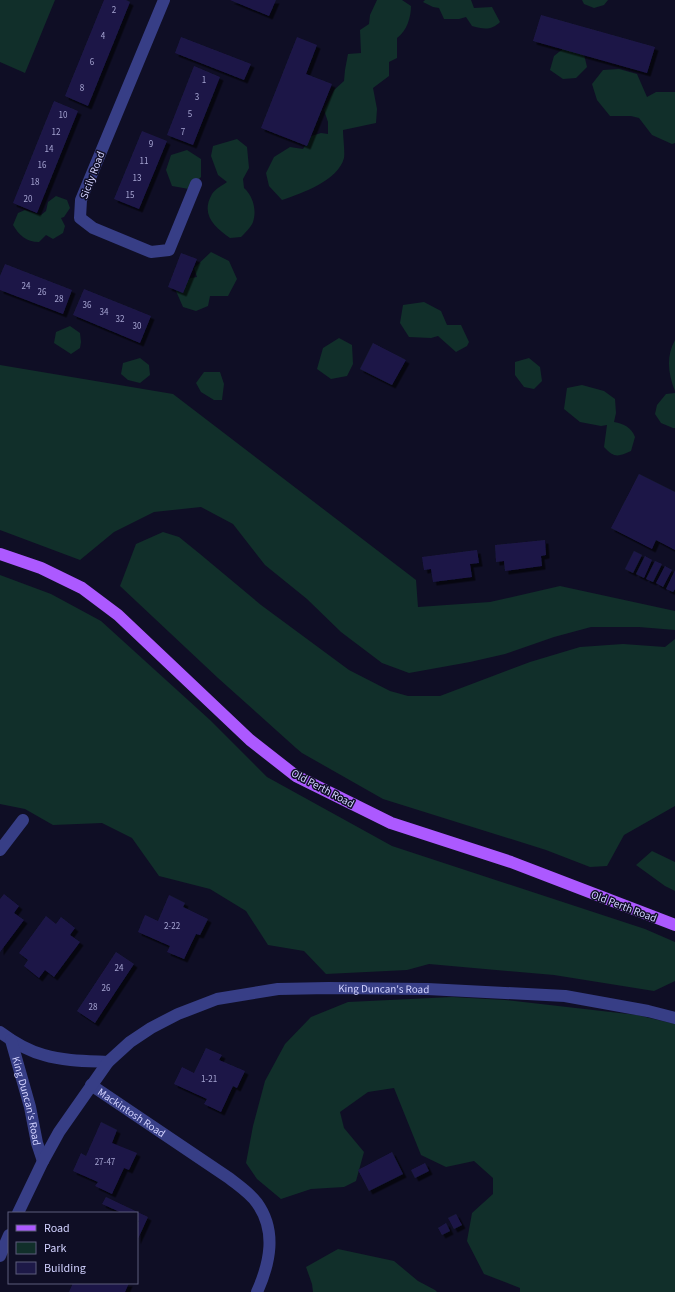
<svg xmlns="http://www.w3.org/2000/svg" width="675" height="1292" font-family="'Source Sans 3',sans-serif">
<defs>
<filter id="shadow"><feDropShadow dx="3.5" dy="3.5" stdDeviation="0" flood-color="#0009"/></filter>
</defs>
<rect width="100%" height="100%" fill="#0f0e25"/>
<path fill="#112f2a" d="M0,0h55l-30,73 -25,-11z
M377,0h25l9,6c0,11 -4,25 -14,32v20l-8,4v14l-16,12 4,21 -1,14 -33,7c0,8 2,21 1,28 -6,23 -42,35 -62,42l-13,-14 -3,-13 8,-16 16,-10 13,2 8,-13 10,-3 7,1v-12l-4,-12 10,-20 10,-9 1,-11 3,-16 13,-1 -1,-23 9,-6 1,-9z
M425,0h46l3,8 18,-1 8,15c-9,9 -17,7 -28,4l-6,-9 -7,2h-15l-5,-11 -6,-1 -10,-5z
M582,0h26l-4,5 -10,3 -10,-4z
M570,43l13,7 4,17 -11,11 -13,1 -13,-9 4,-14z
M619,69l18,5 10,23 9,-5h19v51l-3,1 -20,-9 -13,-17 -8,-2h-21l-13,-16 -5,-16 11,-14z
M237,139l10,8 2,21 -6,11 1,9c9,8 13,22 9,34 -2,5 -8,11 -12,15l-11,1c-15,-11 -30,-23 -18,-44 3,-5 11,-9 15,-12l-9,-7 -7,-19 2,-10z
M187,150l14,9v18l-12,12 -17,-3 -6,-16 5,-15z
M56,196l11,4 3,8 -6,9 -3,1 4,8 -2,7 -10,6 -7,-4 -7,7c-13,0 -20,-7 -26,-17l5,-12 7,-3 16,5 5,-4 2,-9z
M211,252l18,9 8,18 -9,17h-18l-2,10 -12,5 -13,-4 -7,-16 2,-11 19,-3 -3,-9z
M424,302l17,9 6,14h14l8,17 -2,4 -11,6 -18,-16 -7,2 -22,-1 -9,-14 3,-18z
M70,326l10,7 1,9 -1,6 -9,6 -17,-11 2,-11z
M339,338l13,7 1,19 -6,12 -16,3 -14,-10 6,-21z
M675,340v51c-7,-17 -9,-35 0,-51z
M140,358l9,7 1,10 -10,8 -12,-3 -7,-6 2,-11z
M529,358l11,9 2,14 -8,8 -10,-2 -9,-12v-13z
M0,365l173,29 243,186 2,27 72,-5 70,-16 115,25v19l-36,-3h-48l-37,10 -49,17 -35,8 -61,11 -27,-10 -41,-31 -34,-33 -42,-34 -32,-41 -32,-17 -47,5 -40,20 -34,28 -80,-30z
M204,372h16l4,12 -2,16h-8l-13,-8 -5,-9z
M582,385l22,6 11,8 1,14 -2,9c10,2 17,5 21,15l-4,14c-13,6 -17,7 -27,-4l3,-22 -6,1 -21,-4 -16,-13 3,-21z
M675,393v35h-2l-12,-5 -6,-9 2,-9 9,-11z
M163,532l16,5 21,17 61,51 88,65 41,21 18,5h32l90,-34 50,-15 43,-3 42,3 10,-8v167l-51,29 -17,31 -17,1 -44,-17 -163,-51 -81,-46 -6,-5 -78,-70 -98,-92 16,-42z
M0,575l51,19 50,27 109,99 57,57 125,69 253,83 30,13v39l-21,10 -100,-16 -125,-11 -22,6 -81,4 -22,-23 -36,-6 -22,-34 -36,-22 -51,-13 -27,-38 -30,-15 -49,2 -28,-16 -25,-5z
M652,851l23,11v29l-10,-5 -29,-21z
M452,997l53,3 132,15 38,9v268h-155v-4l-36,-14 -17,-33 5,-28 21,-19v-16l-19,-17 -28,6 -25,-12 -27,-67 -26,4 -28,20 4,16 20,24 -8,29 -12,6 -33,2 -30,10 -24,-20 -11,-16 7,-37 12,-45 20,-37 26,-27 37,-15z
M338,1249l56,12 24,20 17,9 2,2h-124l-1,-8 -6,-17z"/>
<path fill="#1d1947" filter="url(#shadow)" d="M104,0h22l4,2 -42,104 -23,-10z
M230,0h46l-7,16z
M541,15l114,32 -8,26 -114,-32z
M181,37l70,27 -7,16 -69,-27z
M297,37l20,8 -11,29 26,10 -25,62 -46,-18z
M194,66l26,11 -27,68 -26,-10z
M54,101l24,10 -41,102 -24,-10z
M142,131l25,10 -28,68 -25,-10z
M181,253l16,6 -14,34 -15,-6z
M5,264l67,26 -9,24 -63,-24v-14z
M84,289l67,27 -11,27 -67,-28z
M373,343l33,17 -14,25 -32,-16z
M639,474l36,18v58l-19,-10 -4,9 -41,-21z
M545,540l1,15 -5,1 1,10 -37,5 -1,-10 -8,1 -1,-17z
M477,550l2,13 -9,1 2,13 -39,5 -2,-13 -7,1 -2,-13z
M634,551l8,4 -9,18 -8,-4z
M645,556l7,4 -8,18 -8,-4z
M655,561l7,3 -9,18 -7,-3z
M665,566l7,4 -9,17 -7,-4z
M675,570v19l-2,3 -7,-3z
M4,894l15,12 -5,7 10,7 -24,32v-53z
M169,895l16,8 -2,4 25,12 -8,16 -4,-1 -12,25 -17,-7 3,-6 -32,-14 7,-17 13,6z
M46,916l10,8 5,-7 14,11 -5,7 10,7 -26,35 -9,-7 -6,8 -15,-12 4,-6 -9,-7z
M116,952l18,12 -39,59 -18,-12z
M206,1048l16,7 -3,5 26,11 -8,17 -4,-2 -12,26 -17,-8 3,-5 -33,-15 8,-17 12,6z
M101,1122l16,8 -5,13 25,10 -8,17 -5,-2 -12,26 -17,-8 3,-4 -25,-11 8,-18 5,3z
M392,1152l11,22 -34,17 -11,-21z
M425,1163l4,8 -14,7 -4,-8z
M106,1197l42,20 -11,24v-17l2,-3 -2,-1v-7h-15l-20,-9z
M456,1214l6,11 -8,4 -6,-11z
M446,1223l4,8 -8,4 -4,-7z
M73,1283h56l-4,9h-56z"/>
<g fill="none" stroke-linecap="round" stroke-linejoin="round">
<g stroke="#373e86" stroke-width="12">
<path d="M164,0l-83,200 -1,18 13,10 58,24 18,-2 27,-66"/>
<path d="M0,850l23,-30"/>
<path d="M0,1032c12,9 29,19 44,23 20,6 43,6 64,7"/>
<path id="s1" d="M11,1040l19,67 7,36 6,18"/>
<path id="s2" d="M91,1085l138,93c10,8 21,15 28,25 20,28 13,60 0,89"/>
<path id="s3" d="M18,1213l25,-52 16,-29 49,-70 22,-20 21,-14 27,-14 39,-15 61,-10 51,-1 98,1 138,7 83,15 27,7"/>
<path d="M0,1256l9,-21"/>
</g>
<path stroke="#ac59ff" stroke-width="12" d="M0,554l41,14 41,20 36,27 132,125 46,36 95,47 120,39 164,63"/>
</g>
<g text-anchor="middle" stroke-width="3" stroke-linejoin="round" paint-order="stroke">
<g font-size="9" fill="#a5a4d1">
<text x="114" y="13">2</text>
<text x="103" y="39">4</text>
<text x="92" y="65">6</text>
<text x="204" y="83">1</text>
<text x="82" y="91">8</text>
<text x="197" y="100">3</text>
<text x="190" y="117">5</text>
<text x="63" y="118">10</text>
<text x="56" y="135">12</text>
<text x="183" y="135">7</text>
<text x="151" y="147">9</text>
<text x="49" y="152">14</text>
<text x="144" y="164">11</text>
<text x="42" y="168">16</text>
<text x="137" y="181">13</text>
<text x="35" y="185">18</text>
<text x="130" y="198">15</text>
<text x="28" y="202">20</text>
<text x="26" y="289">24</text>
<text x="42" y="295">26</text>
<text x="59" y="302">28</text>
<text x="87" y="308">36</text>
<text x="104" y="315">34</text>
<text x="120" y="322">32</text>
<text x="137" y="329">30</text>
<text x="172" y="929">2-22</text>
<text x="119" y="971">24</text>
<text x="106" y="991">26</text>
<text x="93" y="1010">28</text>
<text x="209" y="1082">1-21</text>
<text x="105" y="1165">27-47</text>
</g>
<g font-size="11" fill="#d2d2ff" stroke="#0f0e25">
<text transform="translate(92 175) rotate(-69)" y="4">Sicily Road</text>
<text transform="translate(323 788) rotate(28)" y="4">Old Perth Road</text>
<text transform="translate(624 906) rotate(21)" y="4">Old Perth Road</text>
<text dy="4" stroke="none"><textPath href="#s3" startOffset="471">King Duncan's Road</textPath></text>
<text dy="4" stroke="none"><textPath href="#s1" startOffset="63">King Duncan's Road</textPath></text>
<text dy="4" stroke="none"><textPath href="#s2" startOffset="49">Mackintosh Road</textPath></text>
</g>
</g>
<rect x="8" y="1212" width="130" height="72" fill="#0f0e25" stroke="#5d5c7c"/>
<rect x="16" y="1225" width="20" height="6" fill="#ac59ff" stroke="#5d5c7c"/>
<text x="44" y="1232" font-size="12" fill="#d2d2ff">Road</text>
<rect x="16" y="1242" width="20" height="12" fill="#112f2a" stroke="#5d5c7c"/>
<text x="44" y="1252" font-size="12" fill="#d2d2ff">Park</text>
<rect x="16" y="1262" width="20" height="12" fill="#1d1947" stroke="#5d5c7c"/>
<text x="44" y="1272" font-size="12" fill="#d2d2ff">Building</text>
</svg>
